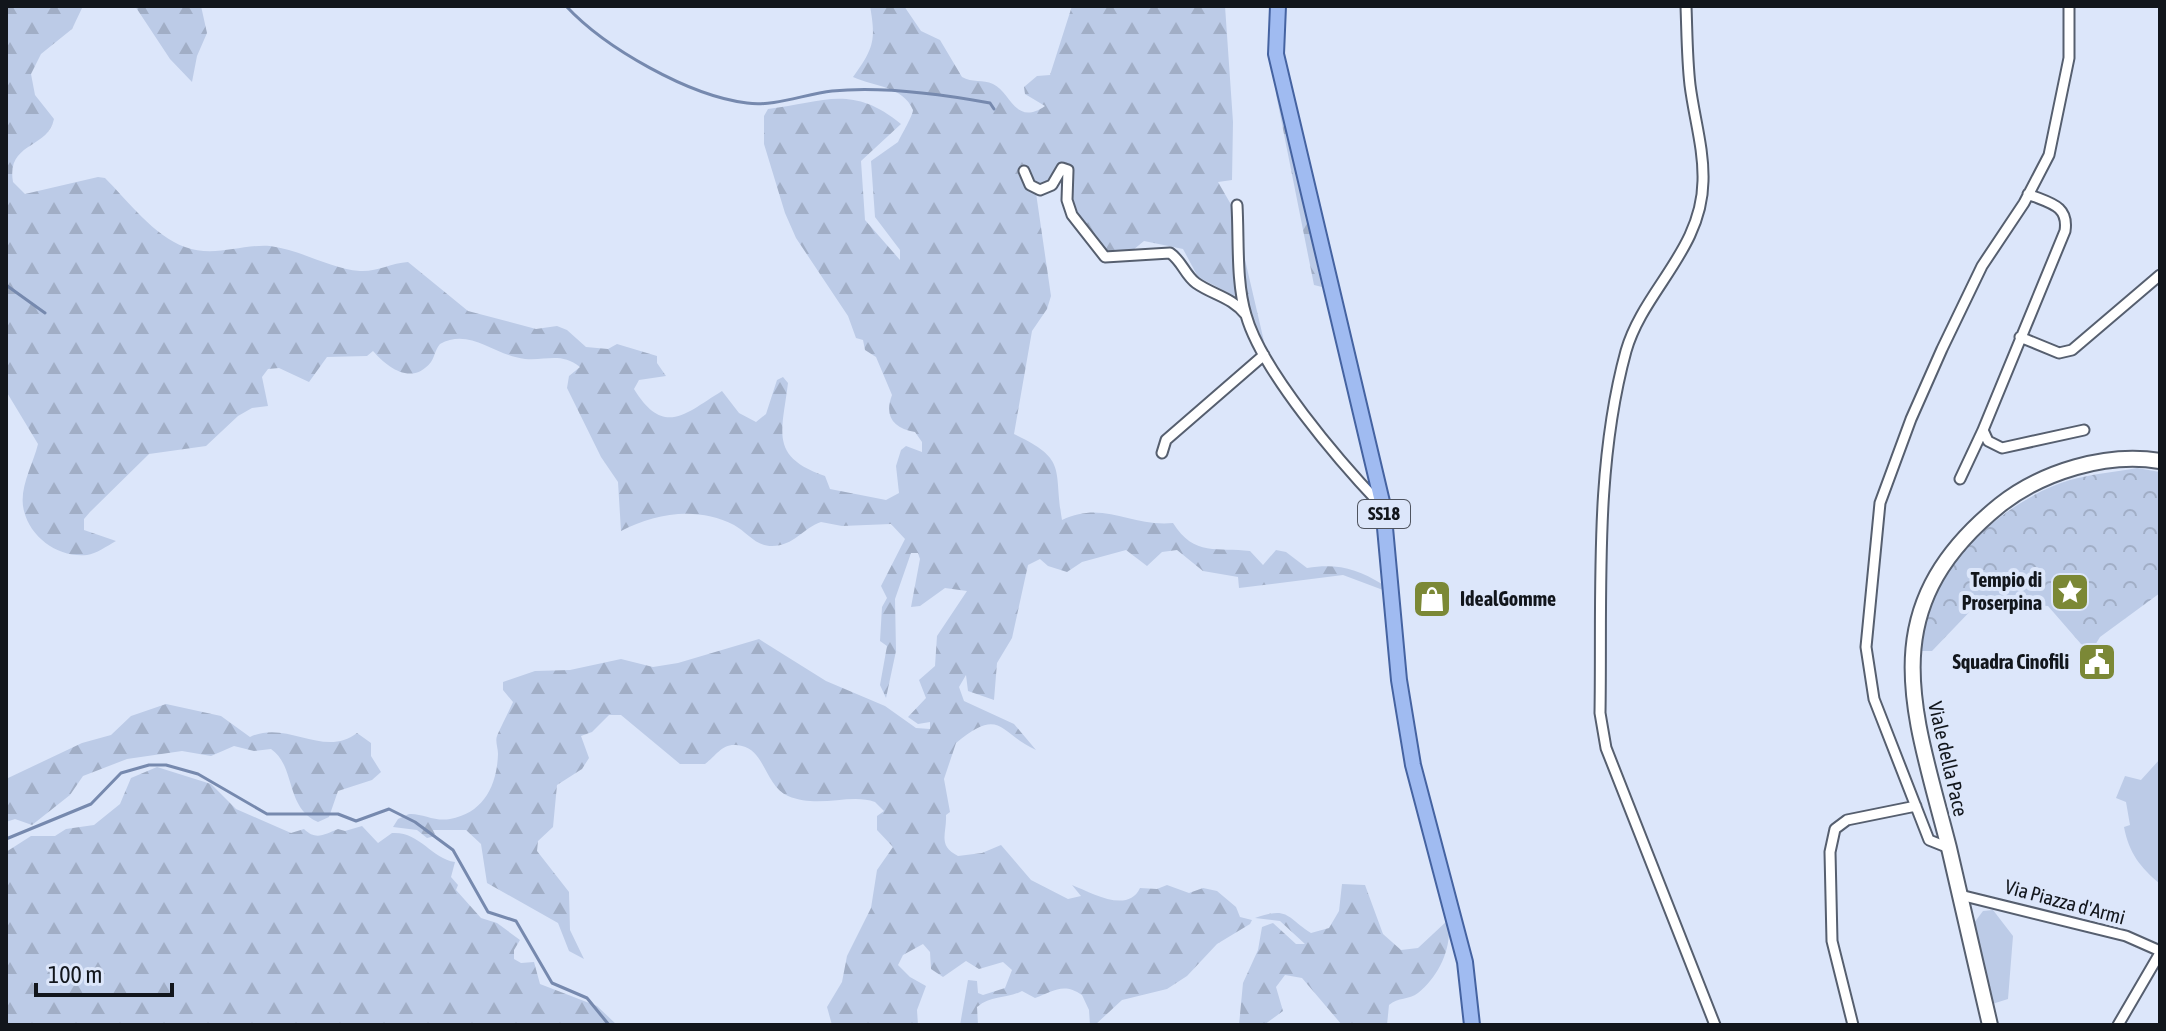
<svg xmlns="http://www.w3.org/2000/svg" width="2166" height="1031" font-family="'Asap Condensed',sans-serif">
<defs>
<pattern id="forest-firs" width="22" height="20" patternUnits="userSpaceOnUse" patternTransform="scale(2)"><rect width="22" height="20" fill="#bccbe7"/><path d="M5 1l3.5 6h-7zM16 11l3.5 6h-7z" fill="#a1aec6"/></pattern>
<pattern id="park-crowns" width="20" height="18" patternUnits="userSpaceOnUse" patternTransform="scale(2)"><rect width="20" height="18" fill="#bccbe7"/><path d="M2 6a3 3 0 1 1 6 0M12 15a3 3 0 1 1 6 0" fill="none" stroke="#a1aec6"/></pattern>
</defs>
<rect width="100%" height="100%" fill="#dce6fa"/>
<path fill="#bccbe7" d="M2160,759v125c-20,-17 -31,-31 -36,-57l6,-2 -4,-23 -10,-4 9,-22 16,4z
M1993,910l20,26 -5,63 -19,6 -18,-78 12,-16z"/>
<path fill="url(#forest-firs)" d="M6,6h77l-11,23 -31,25 -10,20 4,21 19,24c-6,30 -48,23 -41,63l12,12 73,-17 7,1c23,23 49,58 80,69 29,11 56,-3 85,-1 32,4 60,23 90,25 17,1 31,-8 48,-9l60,49 68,18 21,-3 10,4 19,17 22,2 9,-5 40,12v7l9,13 -27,4 -5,9c30,49 52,24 88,2l17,22 17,9 10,-8 11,-34 6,-3 5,6c-6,50 -19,73 37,93l5,13 56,11 13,-7 -3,-27 5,-16 5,-4 16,6v-10l-7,-10c-22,-4 -31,-16 -23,-37l-16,-38 -11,-7 -2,-10 -7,-2 -8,-22 -52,-78 -11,-25 -21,-69v-28l4,-7c54,-6 83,-26 133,15l-40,37 4,59 35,40v-10l-25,-33 -4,-56 27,-19c4,-8 15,-27 15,-32 -10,-24 -38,-23 -60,-33 21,-29 23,-37 17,-71h34l17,25 19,9 22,37c10,6 21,2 31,7 18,8 22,43 52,22l-20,-12 -1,-7 13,-11 13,-1 22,-69h153l8,116 -1,58 -14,2 15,26 33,142 -15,-24 -5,-24 -48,-25 -15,-28 -39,-8 -11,9 -30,2 -29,-42 -8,-40 -13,15 -17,8 15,103 -4,13 -15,22 -18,103c55,26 39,35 48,86 42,-20 68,7 111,3 21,34 45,24 77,28l13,14 13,-15 10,2 21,16c28,-5 50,0 75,16l1,6 -40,-15 -104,13 -1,-11 -35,-6 -26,-21 -15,2 -15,14 -21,-16 -44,12 -15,10 -19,-6 -8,-7 -12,6 -16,73 -15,25 -3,37 -26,-9 -2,-16 -7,12 5,14 50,23 22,26c-37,-16 -34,-45 -80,-7l-12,36 6,33 -4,3c1,19 -9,30 12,41l24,-3 19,-8 30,35 37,19 13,-3 -9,-11c20,8 56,29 68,3l17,1 10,-4 22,8 14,-5 14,3 19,16 4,10 12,3 -2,4 -33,20 -30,32 -20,13 -45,11 -27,25h-5l-1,-15 -7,-15c-18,-13 -29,-4 -47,3l-13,-7c-15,8 -30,4 -45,16l1,18h-18l8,-45 9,1 1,12 5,2 22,-7 7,-18 -9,-8 -24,7 -13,-8 -23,16 -12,-8 -1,-17 -7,-8 -20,11 -5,10 12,12 16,9 -9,24 1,15h-86l-5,-18 15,-25 5,-26 24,-48 6,-38 16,-23 -16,-17v-14l7,-5 -9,-9c-25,-9 -56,7 -87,-6 -22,-9 -23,-45 -46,-50 -19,-5 -24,8 -37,18h-25l-59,-49h-12l-17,17 -11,4 8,22 -7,11 -25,16 -4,42 -15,14 -1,10 32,41 1,38 14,29 -15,-8 -11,-28 -71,-40 -6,-39 -15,-14h-33l3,6 -9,2 -10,-8 -24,-3 5,-8 11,-5c13,-1 26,8 41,5 34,-6 47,-34 48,-65 0,-6 -3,-13 -1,-18 2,-5 13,-27 16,-34l-10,-12v-8l32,-11 35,-1 51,-11 32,8 25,-4 81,-24 67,42 59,25 31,22 14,1v-7l-12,2 -10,-7 18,-19 -7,-18 16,-14 2,-30 30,-45 -22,-3 -25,18 -9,1 9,-48 -2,-6h-7l-16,46 1,52 -10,47 -6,-13 7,-39 -7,-5 2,-34 5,-9 -6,-12 24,-47 -14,-15 -49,2 -21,-4c-18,6 -27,24 -49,24 -17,0 -25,-14 -38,-21 -36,-19 -79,-12 -113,6l-3,-49 -17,-25 -34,-69 2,-12 11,-9c-19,-15 -34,-6 -55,-8 -30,-3 -55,-32 -85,-15 -5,6 -5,12 -9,18 -19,24 -43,6 -58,-11l-6,5 -40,1 -18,25 -30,-14 -11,1 -6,8 6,29 -16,2 -14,8 -32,30 -57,8 -59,58 -6,7v11l32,11c-9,5 -20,13 -29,14 -27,3 -56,-16 -63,-44 -6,-22 9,-46 14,-67l-32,-53z
M135,6h66l6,27 -10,23 -5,26 -22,-23z
M1276,27l38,204 -4,2 12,54 -8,-2 -38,-191 -3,-39z
M166,704l55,12 29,21c37,-18 74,22 107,-4l14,10v13l10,16 -9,8 -34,11 -9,26 -11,5c-33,-14 -22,-56 -47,-73l-17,2 -20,-5 -23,10 -29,-5 -55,8 -44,17 -13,19 -38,30 -17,-6 -9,3v-43l76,-36 29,-8 20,-19z
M157,767l54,17 25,25 23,10 32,14 13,-4c12,12 21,5 34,0l7,2 17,-5 16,17 14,-10c27,-2 39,25 63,29l-4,15 7,8 -2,5 25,28 16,5 23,17 -6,10v9l7,4 13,-1 6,22 57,22 20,19h-611v-173l25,-16h24l11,-7 28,-4 26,-21 11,-26z
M1342,884l23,1 18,49 18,16 17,-2 30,-28c5,27 -9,56 -30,73 -9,7 -20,4 -29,12l-2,20h-45l-40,-47 -17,-3 -9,12 7,24 -19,14h-25l4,-42 15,-33 4,-23 11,-4 23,21h9l-25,-23 -25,-3c34,-12 31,-1 56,15l18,-5 10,-17z"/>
<path fill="url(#park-crowns)" d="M2137,468l23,4v121l-60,44 -8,13 -11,-6 -33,-38 -70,-3 -46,48h-12c2,-14 4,-29 8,-43 17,-55 89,-113 142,-128 22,-6 45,-8 67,-12z"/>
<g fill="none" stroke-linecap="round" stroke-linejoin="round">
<path stroke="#7689ae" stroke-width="3" d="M566,6c39,42 123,90 181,97 27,4 58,-9 85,-12 49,-5 109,3 158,12l4,6
M6,285l39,28
M6,839l85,-35 30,-31 28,-8h17l32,9 69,40h71l18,7 33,-12 26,13 38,28 35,62 28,9 36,62 35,15 22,27"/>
<g stroke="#565f6f" stroke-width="13">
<path id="minor" d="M1686,6c1,26 1,53 4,79 4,32 14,64 13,96 -1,69 -60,110 -77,170 -32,117 -24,242 -26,362l6,35 109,277
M1024,171l6,14 10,5 12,-5 10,-17 6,2 -1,30 5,15 33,42 65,-4c12,8 15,22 26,30 17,12 36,14 50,32
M2028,194c21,9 41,11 37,37l-82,199 5,11 14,7 82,-18
M1237,205c2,35 -1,77 9,110 15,55 94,147 134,189
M2020,337l39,16 13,-3 88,-75
M1162,453l4,-13 98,-85
M1960,479l23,-49
M1949,848l-20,-8 -55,-141 -8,-52 14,-144 31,-84 31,-70 40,-83 42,-63 25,-48 20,-97v-52
M1960,895l166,41 34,15
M1853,1025l-21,-84 -2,-89 5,-23 12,-9 69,-14
M2118,1025l42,-72"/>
</g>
<g stroke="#565f6f" stroke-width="18">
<path id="secondary" d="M1990,1025c-14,-59 -27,-119 -41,-177 -35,-137 -79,-238 51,-343 42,-33 106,-53 160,-44"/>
</g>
<g stroke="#4563a1" stroke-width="18">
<path id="primary" d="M1278,6l-2,48 107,452 16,174 14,85 52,197 7,63"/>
</g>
<use href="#minor" stroke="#fff" stroke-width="9"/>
<use href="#secondary" stroke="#fff" stroke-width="14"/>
<use href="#primary" stroke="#a0bbf1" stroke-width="14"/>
</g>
<defs>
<g id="sight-square" transform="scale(2)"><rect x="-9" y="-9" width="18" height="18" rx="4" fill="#7b8836" stroke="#dce6fa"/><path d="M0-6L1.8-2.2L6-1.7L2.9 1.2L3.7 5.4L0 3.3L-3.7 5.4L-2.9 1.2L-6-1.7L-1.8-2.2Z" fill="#fff"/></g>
<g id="shop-square" transform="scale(2)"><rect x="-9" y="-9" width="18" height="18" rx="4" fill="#7b8836" stroke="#dce6fa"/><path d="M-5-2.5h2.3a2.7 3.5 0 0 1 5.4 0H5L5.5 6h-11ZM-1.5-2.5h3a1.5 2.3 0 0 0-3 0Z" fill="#fff"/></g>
<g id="civic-square" transform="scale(2)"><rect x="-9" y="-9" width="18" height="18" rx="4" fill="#7b8836" stroke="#dce6fa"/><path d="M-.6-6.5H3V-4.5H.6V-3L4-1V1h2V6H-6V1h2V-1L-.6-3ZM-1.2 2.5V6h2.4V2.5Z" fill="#fff"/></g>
</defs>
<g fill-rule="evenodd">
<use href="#sight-square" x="2070" y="592"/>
<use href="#shop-square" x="1432" y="599"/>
<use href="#civic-square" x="2097" y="662"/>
</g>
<g text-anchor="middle" stroke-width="8" stroke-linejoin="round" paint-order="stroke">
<rect fill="#dce6fa" stroke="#4f545f" stroke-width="2" x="1358" y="500" width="52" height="28" rx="6"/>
<g font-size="18" font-weight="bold" fill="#12161c">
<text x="1384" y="520">SS18</text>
</g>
<g font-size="20" font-weight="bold" fill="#12161c" stroke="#dce6fa" text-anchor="end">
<text x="2042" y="587">Tempio di<tspan x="2042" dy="23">Proserpina</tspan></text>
<text x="1460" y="606" text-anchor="start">IdealGomme</text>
<text x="2069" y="669">Squadra Cinofili</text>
</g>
<g font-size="20" fill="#12161c" stroke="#dce6fa">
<text transform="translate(1948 759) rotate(77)" y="7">Viale della Pace</text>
<text transform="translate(2065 902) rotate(15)" y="7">Via Piazza d'Armi</text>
</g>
</g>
<rect width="2166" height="1031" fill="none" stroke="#12161c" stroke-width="16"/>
<path d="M36 983v12h136v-12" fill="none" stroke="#12161c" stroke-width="4"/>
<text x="48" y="983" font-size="24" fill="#12161c" stroke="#dce6fa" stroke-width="6" paint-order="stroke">100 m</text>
</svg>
